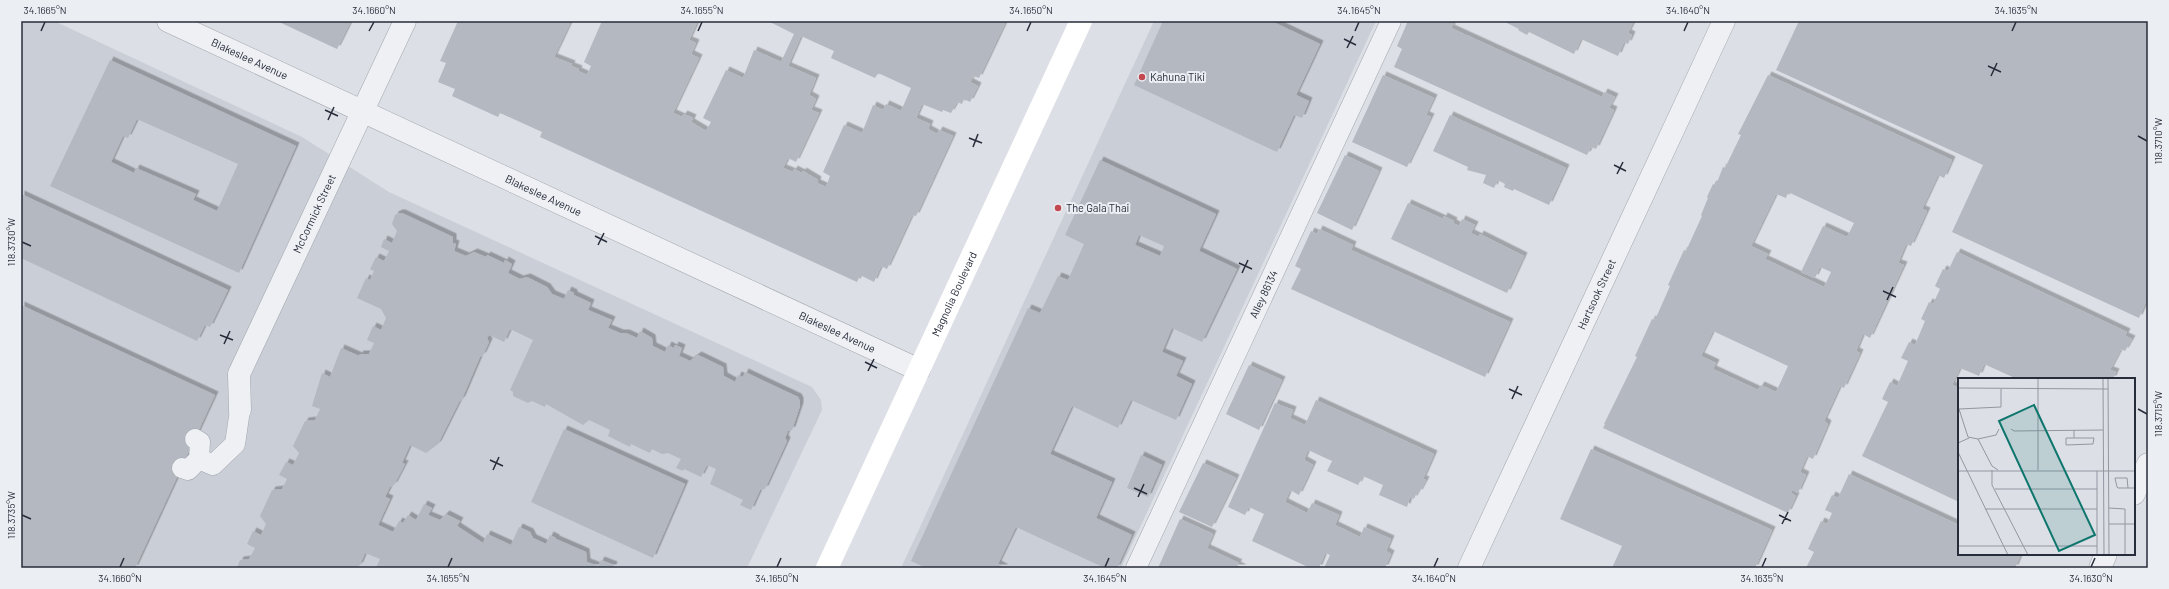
<svg xmlns="http://www.w3.org/2000/svg" width="2169" height="589" font-family="Barlow,sans-serif">
<defs>
<filter id="shadow"><feDropShadow dx="3.5" dy="-3.5" stdDeviation="0" flood-color="#0004"/></filter>
</defs>
<rect width="100%" height="100%" fill="#dcdfe5"/>
<path fill="#caced6" d="M21,21h33l248,116 87,55 423,195 9,13 1,10 -75,158h-726z
M1154,21h222l-255,547h-220z"/>
<path fill="#b4b8c1" fill-rule="evenodd" filter="url(#shadow)" d="M277,21h74l-14,28z
M458,21h15l5,2 1,-2h92l-17,36 18,7 -1,2 8,3 -1,2 9,4 4,-9 -7,-4 18,-41h90l5,2 -8,17 7,3 -5,11 8,4 -26,55 9,4 2,-3 9,4 -2,4 15,9 5,-9 -8,-4 23,-48 17,8 11,-28 27,12 13,-28 -26,-13h238l-27,57 -5,-2 -4,6 8,4 -8,16 -6,-3 -2,5 -5,-2 -6,11 -8,-3 -1,2 -20,-8 -6,14 14,6 -2,5 9,5 2,-4 14,6 -37,80 -4,-1 -25,54 -6,-3 -7,16 -14,-7 -3,7 -317,-145 2,-5 -42,-19 -2,4 -46,-21 3,-7 -17,-7 8,-19 -6,-2zM801,36l33,15 -3,7 44,20 3,-5 33,15 -10,23 -15,-7 -3,6 -10,-5 -11,28 -18,-8 -21,47 7,4 -4,11 -9,-4 1,-3 -15,-9 -1,2 -8,-4 -1,3 -10,-4 5,-10 8,4 23,-49 -8,-3 5,-11 -7,-4 7,-17 -28,-12z
M1163,21h108l49,23 -24,51 13,6 -7,17 -8,-3 -17,37 -143,-67z
M1408,21h42l4,2 -3,5 151,69 2,-5 11,5 -6,11 5,2 -18,39 -5,-2 -4,8 -193,-88 8,-18 -5,-3z
M1503,21h131l-6,12 4,2 -4,9 -4,-2 -6,14 -37,-17 -7,15 -45,-22 -2,3 -9,-5 1,-1z
M1799,21h349v276l-9,21 -187,-86 31,-67 -207,-95z
M110,60l186,86 -57,127 -189,-87zM137,119l101,45 -21,47 -24,-11 3,-6 -60,-26 -2,5 -23,-11 12,-26 5,2z
M1383,75l51,23 -8,17 5,2 -24,50 -55,-25z
M1768,75l184,85 -8,18 -6,-3 -16,34 5,2 -16,35 -5,-2 -8,19 6,2 -34,73 -7,-4 -7,17 4,2 -16,35 -4,-2 -16,35 4,3 -15,35 -6,-3 -7,16 6,3 -8,18 -6,-3 -1,3 5,3 -8,17 -185,-85 2,-4h-1l33,-67 -2,-1 17,-37 3,1 15,-34 -2,-1 16,-35 2,1 16,-35 -1,-1 7,-17 -1,-1 6,-13 3,1 7,-18 2,1 16,-33 -3,-1zM1788,192l66,31 -7,14 -24,-11 -22,46 14,6 5,-11 11,5 -7,15 -59,-28 3,-5 -17,-8 25,-52 10,4zM1713,331l75,35 -12,26 -15,-7 -3,5 -45,-21 3,-6 -15,-7z
M1450,115l116,53 -17,37 -35,-16 -1,2 -9,-4 1,-3 -7,-4 -4,8 -11,-5 3,-8 -19,-5 1,-3 -35,-16z
M1345,155l34,16 -27,59 -35,-17z
M1100,160l116,54 -17,37 38,18 -35,73 -30,-14 -10,24 21,9 -7,15 16,8 -16,36 -45,-20 -13,28 -46,-22 -22,48 62,28 -16,36 36,17 -15,33h-12l-89,-41 -18,37 7,4h-79l-15,-7 117,-253 12,5 18,-37 10,4 16,-36 -19,-9zM1139,235l25,11 -4,10 -25,-11z
M21,194l207,96 -18,37 -5,-2 -8,16 -176,-83z
M1408,203l35,16 1,-3 10,5 -1,2 6,3 3,-7 13,6 -4,8 8,4 1,-3 44,22 -17,37 -116,-54z
M399,213h3l51,24v6l3,1 -2,7 12,5 8,-4 12,5 1,-2 17,8 1,-3 7,4 -4,9 12,6 7,-2 20,10 5,7 12,5 4,-9 6,3v2l17,8 -3,7 24,10 -4,8 12,5h6l11,5 3,-7 12,7 1,8 12,6 3,-7 6,3 1,-3 7,3 -3,8 11,5 8,-6 25,12 1,9 11,6 3,-7 5,2 2,-5 53,25 2,4v5l-8,24 -4,1 -3,7 2,3 -22,48 -5,1 -9,20 -11,-5 3,-5 -33,-16 6,-15 -9,-4 -6,12 -17,-8 -1,2 -7,-3 5,-9 -13,-6 -6,1 -10,-5 -2,4 -19,-9 -1,3 -22,-11 2,-6 -21,-10 -6,5 -37,-21 -1,3 -13,-6 -4,2 -15,-7v-4l-3,-2 23,-50 -23,-11 -6,13 -15,-7 -2,3 2,4 -6,13 -3,2 -18,42 -3,3 -21,42 -12,9 -16,-8 -8,18 3,1 -11,21 -4,2 -5,10 5,2 -12,26 15,7 6,-11 4,2 5,-8 8,5 8,-16 8,4 -4,7 12,5 6,-6 14,7 -3,5 26,17 4,-9 24,11 8,-18 11,5 3,6 13,6 4,-9 6,3v1l30,13 1,10 11,4 3,-6 13,5 -1,3h-237l4,-9 -15,-6 -5,12 -4,3h-119l3,-8 9,-1 6,-11 -8,-4 6,-13 8,4 5,-11 -6,-8 12,-26 10,-1 5,-10 -8,-4 7,-13 7,3 6,-12 -6,-7 12,-25 10,-1 5,-11 -8,-3 10,-33 8,4 11,-29 18,8 1,-2h9l5,-11 -7,-3 6,-14 8,4 5,-12 -5,-9 -24,-11 9,-20 4,2 4,-9 -4,-2 6,-12 8,4 5,-10 -8,-4 3,-8 8,4 5,-12 -5,-7 3,-9z
M1319,229l34,16 -2,5 159,72 -25,55 -194,-88 10,-20 -6,-3 16,-35 6,3z
M1957,252l170,80 -2,4 7,3 -7,12 -4,-2 -11,21 6,2 -3,7h-96l-33,-15 -5,12 -19,-8 -8,17 7,3v114l-97,-46 26,-54 -6,-3 8,-17 7,4 11,-25 -7,-3 8,-16 6,3 10,-24 -4,-2 8,-17 4,2 7,-15 -5,-3 8,-17 5,2z
M21,305l194,90 -80,173h-114z
M1249,365l33,15 -23,50 -33,-16z
M1316,400l118,54 -11,25 3,1 -7,13 -2,-1 -3,7 -4,-2 -3,10 -28,-12 4,-10 -20,-9 -5,9 -31,-14 5,-10 -24,-11 -4,10 9,5 -14,30 -9,-5 -5,12 22,11 5,-10 27,12 -4,10 25,12 4,-10 27,12 -5,12 5,3 -6,14h-61l6,-13 -5,-2 -6,15h-9l-58,-27 12,-27 -15,-7 -4,8 -17,-8 47,-104 18,7 -3,8 15,7z
M564,429l121,55 -32,74 -122,-56z
M1591,449l181,81 -17,38h-143l10,-22 -62,-27z
M1141,455l21,10 -14,32 -21,-9z
M1203,463l33,15 -24,49 -33,-15z
M1849,474l110,51v29h62l-6,14h-209l8,-16 -6,-3 13,-28 6,3 5,-11 -7,-3 7,-15 6,3z
M1180,519l33,15 -6,14 32,15 -2,2 6,3h-85z"/>
<g fill="none" stroke-linecap="round" stroke-linejoin="round">
<g stroke="#a2a6ae" stroke-width="21">
<g id="service">
<path d="M199,459l14,6 22,-21 5,-34"/>
<path d="M182,468l6,2 11,-11 1,-17 -5,-3"/>
<path id="s1" d="M1136,568l255,-547"/>
</g>
</g>
<g stroke="#a2a6ae" stroke-width="23">
<g id="minor">
<path id="s2" d="M168,21l751,349"/>
<path id="s3" d="M240,410l-1,-36 166,-353"/>
<path d="M2134,494l14,-30"/>
<path id="s4" d="M1469,568l255,-547"/>
<path d="M2100,568l6,-14"/>
</g>
</g>
<use href="#service" stroke="#eef0f4" stroke-width="20"/>
<use href="#minor" stroke="#eef0f4" stroke-width="22"/>
<path stroke="#fff" stroke-width="22" id="s5" d="M827,568l254,-547"/>
</g>
<path fill="none" stroke="#272c3a" stroke-width="1.5" d="M41,31l4,-9M369,31l5,-9M698,31l4,-9M1027,31l4,-9M1355,31l4,-9M1684,31l4,-9M2012,31l4,-9M1344,39l12,6M1347,48l6,-12M1988,66l13,6M1991,76l6,-13M325,110l13,6M328,120l6,-13M2138,136l9,5M969,138l13,5M973,147l5,-13M1614,165l12,6M1617,174l6,-12M595,236l12,6M22,242l9,4M598,245l6,-12M1239,263l13,6M1242,273l6,-13M1883,291l13,6M1887,300l6,-13M220,335l13,5M224,344l6,-13M865,362l12,6M868,371l6,-12M1509,389l13,6M1512,399l6,-13M2138,409l9,5M490,460l13,6M493,470l6,-13M1134,488l13,6M1138,497l6,-13M22,515l9,4M1779,515l12,6M1782,524l6,-12M120,567l4,-9M448,567l4,-9M777,567l4,-9M1105,567l4,-9M1434,567l4,-9M1762,567l4,-9M2091,567l4,-9"/>
<g fill="#c24950" stroke="#ebeef3" stroke-width="1.5">
<circle cx="1142" cy="77" r="4"/>
<circle cx="1058" cy="208" r="4"/>
</g>
<g text-anchor="middle" stroke-width="4" stroke-linejoin="round" paint-order="stroke">
<g font-size="11" fill="#272c3a" stroke="#ebeef3">
<text dy="4" stroke="none"><textPath href="#s2" startOffset="90">Blakeslee Avenue</textPath></text>
<text dy="4" stroke="none"><textPath href="#s2" startOffset="414">Blakeslee Avenue</textPath></text>
<text dy="4" stroke="none"><textPath href="#s3" startOffset="213">McCormick Street</textPath></text>
<text dy="4" stroke="none"><textPath href="#s1" startOffset="302">Alley 86134</textPath></text>
<text dy="4" stroke="none"><textPath href="#s4" startOffset="302">Hartsook Street</textPath></text>
<text dy="4" stroke="none"><textPath href="#s5" startOffset="302">Magnolia Boulevard</textPath></text>
<text dy="4" stroke="none"><textPath href="#s2" startOffset="738">Blakeslee Avenue</textPath></text>
</g>
<g font-size="11" fill="#272c3a" stroke="#ebeef3" text-anchor="start">
<text x="1150" y="81">Kahuna Tiki</text>
<text x="1066" y="212">The Gala Thai</text>
</g>
</g>
<g transform="translate(1958 378)">
<rect width="177" height="177" fill="#dcdfe5"/>
<path fill="none" stroke="#9497a1" stroke-width="1" d="M80,0v92M145,0l1,177M150,0l1,177M0,10l150,1M53,51l3,2 89,-1M116,52v8h20l-1,6 -27,1v-7h8M20,61l-10,-2 -9,-28 42,-2v-18M0,65l11,-5M0,74l50,103M34,92v15l36,70M40,92l-6,-4 -14,-27 18,-4 3,-6M0,93h177M139,93v84M170,110l-1,-10h-12l2,9 1,1h17M37,111h102M151,130l16,1v46M27,131h112M151,146h26M0,168h139"/>
<path fill="#0f766e" fill-opacity="0.15" stroke="#0f766e" stroke-width="2" d="M76,27l61,130 -36,16 -60,-130z"/>
<rect width="177" height="177" fill="none" stroke="#272c3a" stroke-width="2"/>
</g>
<rect width="2169" height="589" fill="none" stroke="#ebeef3" stroke-width="44"/>
<rect x="22" y="22" width="2125" height="545" fill="none" stroke="#272c3a" stroke-width="1.5"/>
<g font-size="10" text-anchor="middle" fill="#272c3a">
<text x="45" y="14">34.1665°N</text>
<text x="374" y="14">34.1660°N</text>
<text x="702" y="14">34.1655°N</text>
<text x="1031" y="14">34.1650°N</text>
<text x="1359" y="14">34.1645°N</text>
<text x="1688" y="14">34.1640°N</text>
<text x="2016" y="14">34.1635°N</text>
<text transform="translate(2158 141) rotate(-90)" y="4">118.3710°W</text>
<text transform="translate(11 242) rotate(-90)" y="4">118.3730°W</text>
<text transform="translate(2158 414) rotate(-90)" y="4">118.3715°W</text>
<text transform="translate(11 515) rotate(-90)" y="4">118.3735°W</text>
<text x="120" y="582">34.1660°N</text>
<text x="448" y="582">34.1655°N</text>
<text x="777" y="582">34.1650°N</text>
<text x="1105" y="582">34.1645°N</text>
<text x="1434" y="582">34.1640°N</text>
<text x="1762" y="582">34.1635°N</text>
<text x="2091" y="582">34.1630°N</text>
</g>
</svg>
